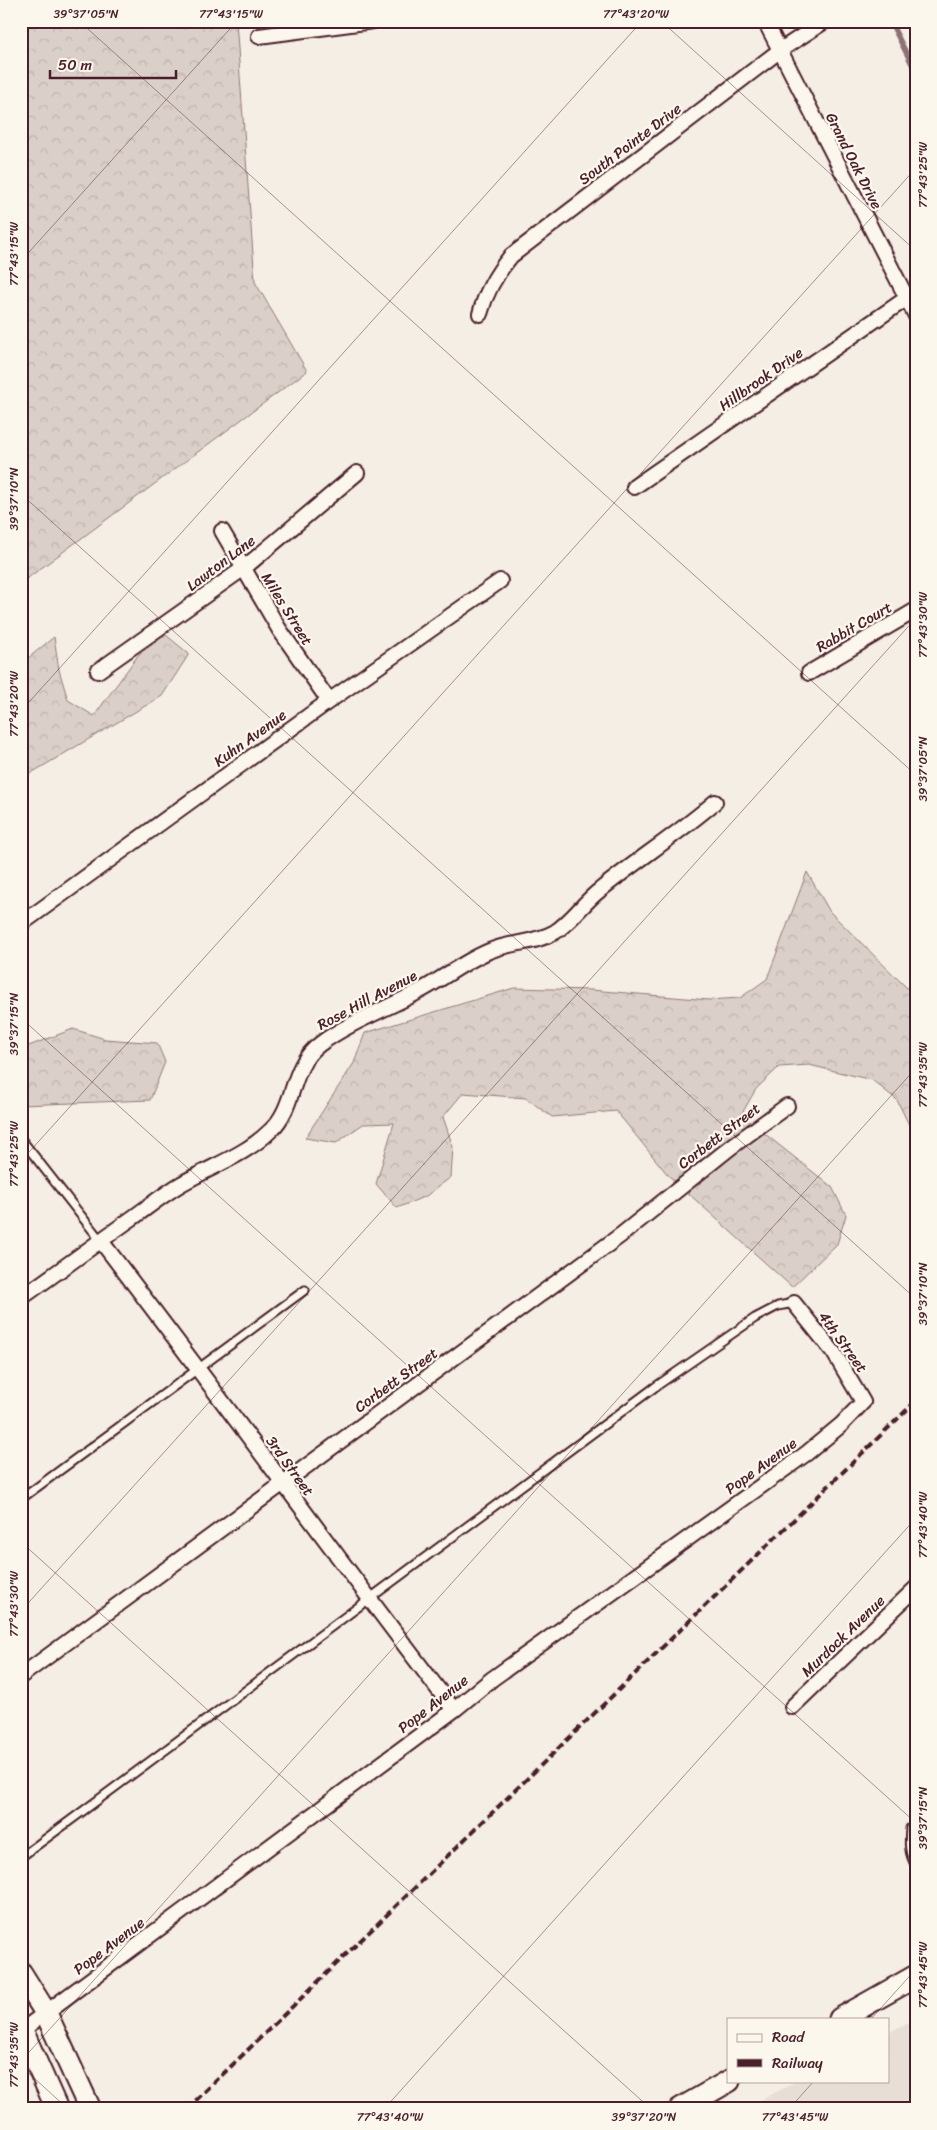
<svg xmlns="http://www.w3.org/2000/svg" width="937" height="2130" font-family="Sriracha,sans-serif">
<defs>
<pattern id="forest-crowns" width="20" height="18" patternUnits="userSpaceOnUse" patternTransform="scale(1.25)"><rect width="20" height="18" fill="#dbd0c9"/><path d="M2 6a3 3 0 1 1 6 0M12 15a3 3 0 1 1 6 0" fill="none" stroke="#bdb2ad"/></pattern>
</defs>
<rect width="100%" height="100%" fill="#f4eee4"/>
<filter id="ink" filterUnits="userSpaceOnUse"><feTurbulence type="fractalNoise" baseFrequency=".02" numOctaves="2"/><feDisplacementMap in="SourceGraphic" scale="10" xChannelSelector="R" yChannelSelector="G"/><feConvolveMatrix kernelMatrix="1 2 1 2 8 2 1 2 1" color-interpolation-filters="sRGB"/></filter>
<g filter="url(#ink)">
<path fill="#e7dfd6" d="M916,2018v91h-171l52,-28h91v-48z"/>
<path fill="url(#forest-crowns)" stroke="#92787a" d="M21,21h215l19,261 52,89 -286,212z
M166,635l23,19 -27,42 -141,83v-115l33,-27 5,33 9,30 26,16 45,-62z
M807,872l23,40 86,85v136l-5,-4 -14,-29 -25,-20 -63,-15 -30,2 -23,22 -15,26 91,72 14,28 -9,29 -45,43 -124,-112 -52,-64 -64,6 -26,-19 -63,-5 -20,24 10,30 -2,30 -25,19 -29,12 -21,-24 18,-61 -31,1 -27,19 -31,-5 49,-75 11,-30 149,-45 77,2 118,10 31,-2 27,-19z
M73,1029l32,10 52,4 8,19 -15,38 -129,5v-56z"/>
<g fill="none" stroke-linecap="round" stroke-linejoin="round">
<path stroke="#8d7174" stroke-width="5" d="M890,21l26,51"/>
<g stroke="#4a1f2b" stroke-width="11">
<path id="service" d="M21,1139l80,102
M21,1499l284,-209
M916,1824l-6,4c-1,14 -2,25 6,38
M21,1857l634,-470 100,-69 23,-12 16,-3"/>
</g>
<g stroke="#4a1f2b" stroke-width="18">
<path id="minor" d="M765,21l151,295
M259,36l114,-15
M480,314c6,-23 16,-40 31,-58l268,-205 46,-30
M634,487l273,-189
M222,531l57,98 50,72
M98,671l146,-103 113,-95
M809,673l107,-63
M21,924l308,-223 171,-120
M101,1241c119,155 234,314 353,469
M21,1298c37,-26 73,-53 110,-79 17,-12 33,-25 50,-35 31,-18 65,-29 90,-54 26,-25 18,-63 49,-86 28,-21 64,-34 96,-51 26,-13 49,-33 76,-43 20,-8 44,-7 63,-18 17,-11 29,-30 45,-42 37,-30 78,-56 115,-88
M21,1676l600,-441 110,-88 56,-41
M792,1707l124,-119
M21,2031l433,-321 38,-31 315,-226 34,-28 22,-23 -29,-49 -40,-50"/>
</g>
<g stroke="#4a1f2b" stroke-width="25">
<path id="primary" d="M21,1973l25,40 44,96
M840,2019l76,-43
M21,2028l36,81
M680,2109l49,-28"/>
</g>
<use href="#service" stroke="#fbf7ec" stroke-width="7"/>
<use href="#minor" stroke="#fbf7ec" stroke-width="14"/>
<use href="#primary" stroke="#fbf7ec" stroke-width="21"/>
<path stroke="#4a1f2b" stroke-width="4" stroke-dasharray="8 4" stroke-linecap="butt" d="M187,2109l729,-708"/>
</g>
</g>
<path fill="none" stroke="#4a1f2b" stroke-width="1" stroke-opacity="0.45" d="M79,21l837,754M661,21l255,230M21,261l216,-240M21,494l895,805M21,711l621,-690M21,1018l895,805M21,1161l895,-993M21,1542l630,567M21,1611l895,-993M871,2019l45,-50M21,2061l895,-993M21,2066l47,43M384,2109l532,-591M789,2109l25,-28"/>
<g text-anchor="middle" stroke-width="4.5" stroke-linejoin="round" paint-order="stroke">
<g font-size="15" fill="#4a1f2b" stroke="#fbf7ec">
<text transform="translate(630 144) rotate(-37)" y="5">South Pointe Drive</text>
<text transform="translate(854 161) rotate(63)" y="5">Grand Oak Drive</text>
<text transform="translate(761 379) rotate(-35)" y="5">Hillbrook Drive</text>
<text transform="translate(221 563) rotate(-37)" y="5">Lawton Lane</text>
<text transform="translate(287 609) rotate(58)" y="5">Miles Street</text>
<text transform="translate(854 627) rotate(-30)" y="5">Rabbit Court</text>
<text transform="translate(250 738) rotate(-36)" y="5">Kuhn Avenue</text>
<text transform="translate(367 1000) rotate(-28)" y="5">Rose Hill Avenue</text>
<text transform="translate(719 1136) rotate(-37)" y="5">Corbett Street</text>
<text transform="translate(843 1342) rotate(54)" y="5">4th Street</text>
<text transform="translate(396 1380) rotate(-36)" y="5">Corbett Street</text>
<text transform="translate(290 1466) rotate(54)" y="5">3rd Street</text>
<text transform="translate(761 1466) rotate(-36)" y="5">Pope Avenue</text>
<text transform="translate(843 1636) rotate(-44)" y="5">Murdock Avenue</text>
<text transform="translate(433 1704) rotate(-38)" y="5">Pope Avenue</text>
<text transform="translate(109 1946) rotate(-37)" y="5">Pope Avenue</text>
</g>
</g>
<rect width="937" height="2130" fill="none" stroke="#fbf7ec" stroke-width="55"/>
<rect x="727" y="2018" width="162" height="65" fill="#fbf7ec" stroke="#b4a19f"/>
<rect x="737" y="2034" width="25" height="8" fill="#fbf7ec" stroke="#b4a19f"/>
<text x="772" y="2042" font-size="15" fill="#4a1f2b">Road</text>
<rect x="737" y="2059" width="25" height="8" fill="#4a1f2b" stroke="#b4a19f"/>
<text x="772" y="2068" font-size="15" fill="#4a1f2b">Railway</text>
<path d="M50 70v8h126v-8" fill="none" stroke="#4a1f2b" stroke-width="2.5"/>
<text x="58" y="70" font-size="15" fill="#4a1f2b" stroke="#fbf7ec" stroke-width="4" paint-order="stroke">50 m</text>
<rect x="28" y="28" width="882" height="2074" fill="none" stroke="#4a1f2b" stroke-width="2"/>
<g font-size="12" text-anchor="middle" fill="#4a1f2b">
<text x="86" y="18">39°37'05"N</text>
<text x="231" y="18">77°43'15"W</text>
<text x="636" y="18">77°43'20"W</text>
<text transform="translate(923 175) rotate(-90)" y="4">77°43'25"W</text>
<text transform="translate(14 254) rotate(-90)" y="4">77°43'15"W</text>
<text transform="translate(14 499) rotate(-90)" y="4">39°37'10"N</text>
<text transform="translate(923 625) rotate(-90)" y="4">77°43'30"W</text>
<text transform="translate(14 704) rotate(-90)" y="4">77°43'20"W</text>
<text transform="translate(923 769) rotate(-90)" y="4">39°37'05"N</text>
<text transform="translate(14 1024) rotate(-90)" y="4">39°37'15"N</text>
<text transform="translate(923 1075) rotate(-90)" y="4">77°43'35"W</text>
<text transform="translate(14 1154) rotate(-90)" y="4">77°43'25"W</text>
<text transform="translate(923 1294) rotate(-90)" y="4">39°37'10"N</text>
<text transform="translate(923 1525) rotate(-90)" y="4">77°43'40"W</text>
<text transform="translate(14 1604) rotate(-90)" y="4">77°43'30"W</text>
<text transform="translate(923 1818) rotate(-90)" y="4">39°37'15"N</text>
<text transform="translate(923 1975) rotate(-90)" y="4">77°43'45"W</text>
<text transform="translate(14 2055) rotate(-90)" y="4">77°43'35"W</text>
<text x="390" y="2121">77°43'40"W</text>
<text x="644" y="2121">39°37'20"N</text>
<text x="795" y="2121">77°43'45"W</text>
</g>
</svg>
